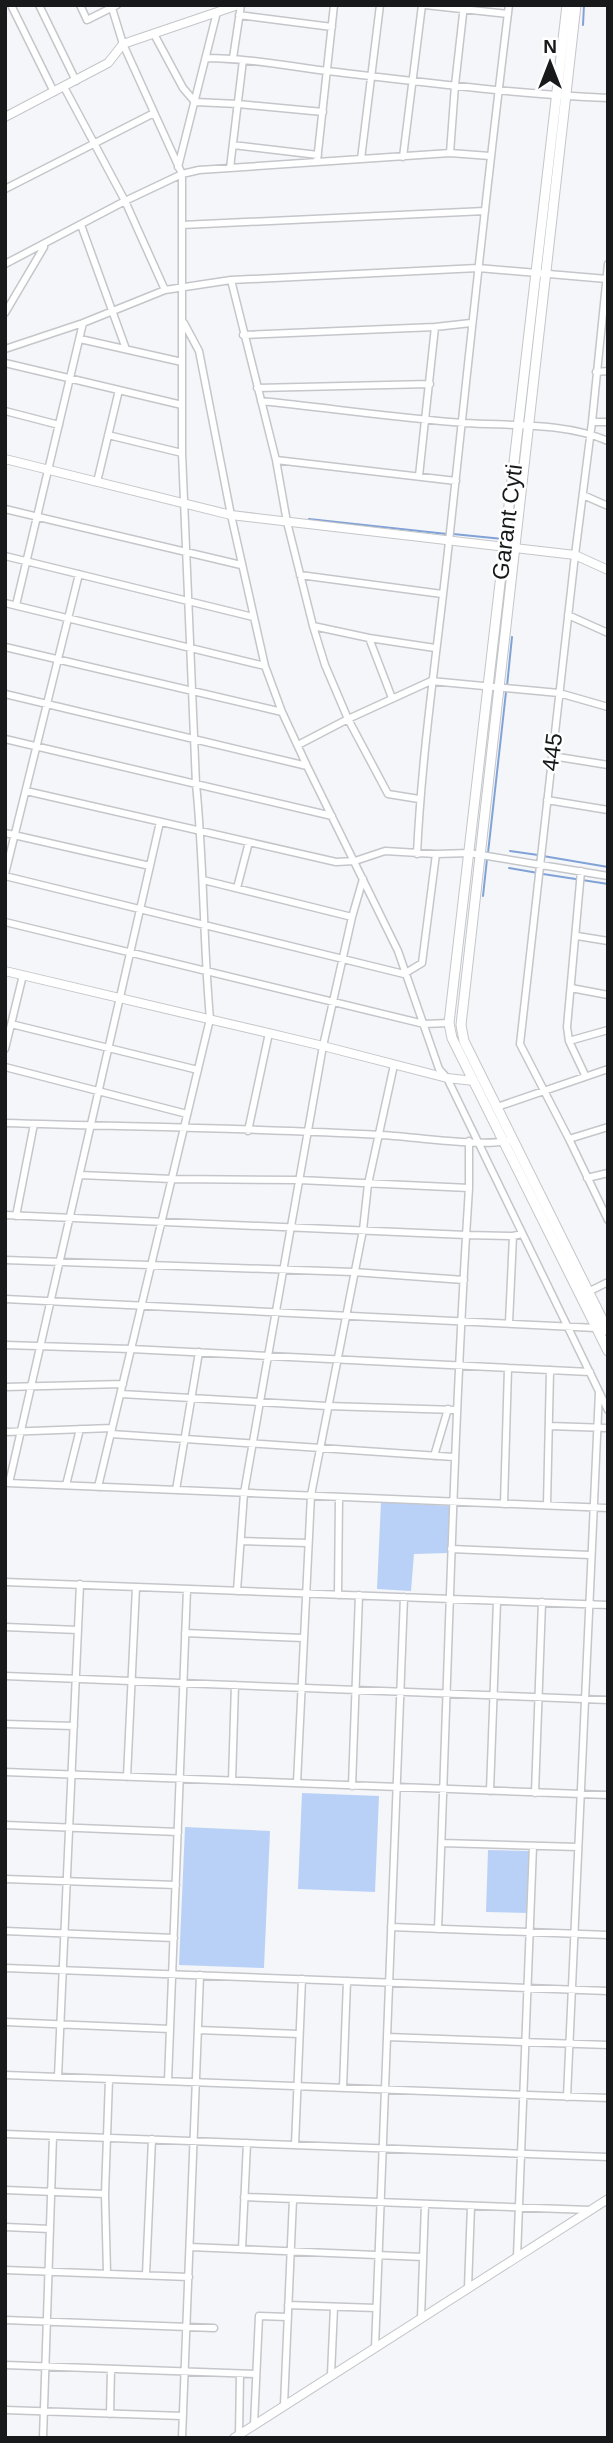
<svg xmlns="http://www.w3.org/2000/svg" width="613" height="2443" font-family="Arial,sans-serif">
<rect width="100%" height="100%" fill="#f4f6f9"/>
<path fill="#bad1f7" d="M381,1502l70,4 -2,47 -35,1 -3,37 -34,-2z
M302,1793l77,3 -4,96 -77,-3z
M185,1827l85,4 -6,137 -85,-3z
M488,1850l41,1 -1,62 -42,-1z"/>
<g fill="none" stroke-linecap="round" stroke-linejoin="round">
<path stroke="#81a2d7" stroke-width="2" d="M583,25l1,-20
M309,519l138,15
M453,534l50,5
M507,686l5,-49
M510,851l28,4
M488,853l18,-161
M543,856l65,11
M509,868l29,5
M543,874l65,10
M483,896l4,-37"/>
<g stroke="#c4c6c9" stroke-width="9">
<path id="minor" d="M11,5l43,87
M39,5l37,76
M80,5l7,15 30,-15
M425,5l83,9
M239,15l93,12
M154,34l29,54 12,14 43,2 85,8
M206,58c40,0 81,8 121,13 93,11 187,23 281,27
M233,58l8,-53
M64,87l61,114 40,89
M233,145l85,10
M450,153l5,-68 9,-80
M403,157l19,-152
M361,159l19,-154
M317,161l17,-156
M178,167l39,-155
M230,168l13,-108
M5,189l149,-76
M81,225l45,124
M182,225l303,-14
M5,264l120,-63 57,-27 17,-4 251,-17 40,3
M608,264l-16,158 -17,133 -55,489 49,95 39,81
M231,280l45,180 11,62 26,104 12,39 23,54 40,75 31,5
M5,313l39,-66
M184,323l15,28 32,164 34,151 17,46 25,54 91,185 41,118 8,9 161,332
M243,335l192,-8 36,-4
M80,339l102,23
M5,349l78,-26 82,-33 66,-10 247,-12 129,11
M5,363l177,42
M596,372l12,-1
M257,388l173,-4
M261,401c68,7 136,17 203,22 47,3 100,-1 144,18
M5,411l54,14
M592,422h16
M108,435l74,18
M276,460l180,21
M419,476l16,-149
M97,482l22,-92
M583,495l25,11
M5,509l236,56
M5,556l248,61
M300,575l142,19
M5,603l260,63
M16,605l67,-282
M568,615l40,18
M313,626l56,12 66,10
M369,638l23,60
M5,647l277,65
M5,694l302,72
M5,739l327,77
M298,745l50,-26 83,-38 128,12 49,14
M552,756l56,9
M26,791l310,71 19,-1 30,-10 51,3 33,-1 139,23
M547,800l61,10
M5,833l145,33
M417,854c5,-108 22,-215 33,-322 19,-176 37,-351 59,-527
M581,871l-14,156 2,14 16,34
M5,874l74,-300
M5,876l399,98 18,-11 14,-109
M203,880l149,37
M237,888l12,-46
M5,922l419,102 25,-1
M577,936l31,5
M571,988l37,7
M11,1024l187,46
M569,1041l39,-11
M5,1049l18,-74
M5,1067l182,47
M497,1107l111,-38
M5,1123c125,4 250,5 375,12 31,1 108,14 133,4
M248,1131l21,-98
M569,1139l39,-12
M80,1175l92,4 127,1 170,8
M587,1178l21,-5
M5,1215l461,20 47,1 9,-2
M16,1216l18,-92
M5,1260l348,12 111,8
M588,1292l20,-10
M5,1299l591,29
M509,1323l4,-87
M5,1345l126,4 459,23
M5,1387l118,-3
M121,1394l206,12 130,4
M549,1426l59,2
M5,1432l107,-4
M111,1434l343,23
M434,1456l14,-47
M8,1483l600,25
M9,1483l151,-661
M66,1485l14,-56
M98,1487l112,-468c-7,-78 -6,-157 -14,-235l-14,-331v-279l-59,-130 -11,-36
M176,1490l23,-138
M504,1504l4,-136
M547,1505l3,-135
M241,1541l67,2
M451,1549l139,6
M5,1582l603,23
M237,1591l7,-98 24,-137 55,-310 29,-129 11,-38
M338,1595l1,-98
M5,1627l73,3
M185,1633l118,5
M5,1676l603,24
M5,1724l69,2
M5,1772l603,23
M127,1777l9,-190
M232,1781l3,-96
M297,1783l14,-288 52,-265 5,-46 26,-119
M352,1786l7,-191
M490,1791l7,-190
M535,1793l7,-191
M5,1825l173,7
M442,1843l136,4
M5,1879l171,6
M391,1927l217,8
M438,1929c10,-247 15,-494 31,-741v-47
M5,1931l169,7
M5,1968l603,23
M5,2022l165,7
M198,2030l101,4
M387,2037l221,8
M5,2075l603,23
M58,2077l22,-493
M168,2081l19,-492
M343,2088l4,-107
M567,2097l32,-705
M5,2134l603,23
M295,2145l7,-166
M5,2190l100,4
M244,2197l345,13
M5,2227l45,2
M190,2247l233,10
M242,2249l5,-106
M517,2257l16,-411
M5,2270l184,7
M107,2273l-2,-79 4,-115
M146,2275l6,-136
M468,2288l3,-82
M288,2305l88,3
M421,2318l4,-114
M5,2320l209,8
M375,2348l29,-751
M5,2365l251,9
M331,2375l3,-68
M284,2405l9,-206
M5,2410l178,6
M110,2414l1,-45
M254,2425l5,-109 29,1
M239,2435l1,-61
M43,2438l10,-302
M182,2438l18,-463"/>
</g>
<g stroke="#c4c6c9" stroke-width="10">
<path id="tertiary" d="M5,117l103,-54 15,-19 115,-39
M5,459l226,56 344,40 33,15
M5,971l318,75 124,32 27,3
M234,2438l374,-239"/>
</g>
<g stroke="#c4c6c9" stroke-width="11">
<path id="secondary" d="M567,5l-118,1018 3,15 156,313
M576,5l-115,1020 3,16 144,290"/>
</g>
<use href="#minor" stroke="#fff" stroke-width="6"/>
<use href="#tertiary" stroke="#fff" stroke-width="8"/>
<use href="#secondary" stroke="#fff" stroke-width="9"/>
</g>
<g text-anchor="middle" stroke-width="5" stroke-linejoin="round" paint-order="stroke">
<g font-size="23" fill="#18191a" stroke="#fff">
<text transform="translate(507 522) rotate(-83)" y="8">Garant Cyti</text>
<text transform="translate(552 752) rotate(-83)" y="8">445</text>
</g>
</g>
<rect width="613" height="2443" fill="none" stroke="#18191a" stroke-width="14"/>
<g transform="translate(550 63)" stroke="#ffffff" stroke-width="5" paint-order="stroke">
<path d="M0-5L12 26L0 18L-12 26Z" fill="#18191a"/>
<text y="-10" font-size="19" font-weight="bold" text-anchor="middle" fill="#18191a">N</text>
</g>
</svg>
